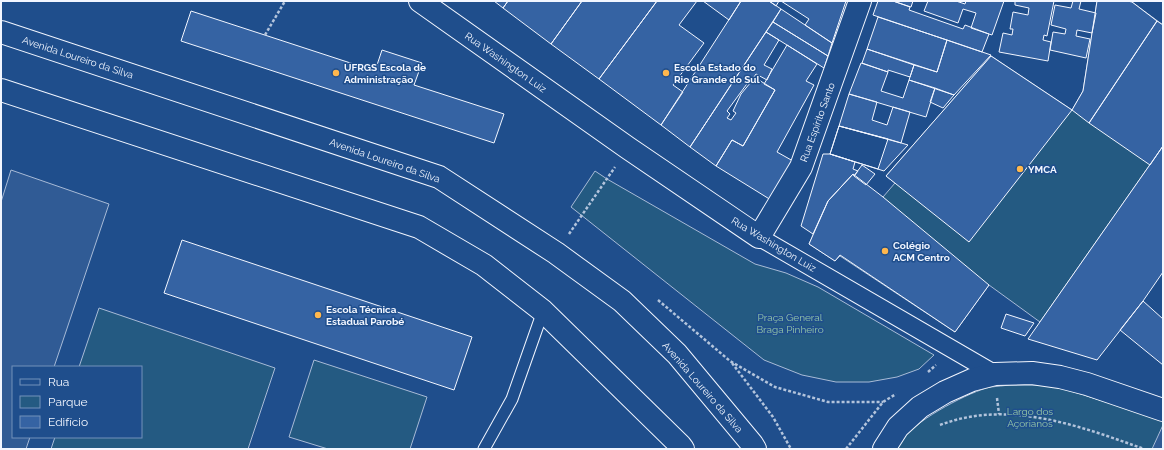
<svg xmlns="http://www.w3.org/2000/svg" width="1164" height="450" font-family="Raleway,sans-serif">
<rect width="100%" height="100%" fill="#1f4e8c"/>
<path fill="#245a82" stroke="#a8bbd7" d="M1097,1h30l5,1 31,23v121l-123,176 -51,-37 -34,47 -115,-76 -5,5 -26,-17 19,-43 55,-4 12,-14 -9,-7 105,-120 81,54 11,-19z
M595,171l12,8 148,85 31,9 32,14 116,68 -15,14 -22,8 -28,5h-33l-34,-7 -38,-15 -193,-153z
M99,308l176,60 -27,81h-197l4,-12h86v-70h-62z
M314,360l113,37 -17,52h-82l-39,-12z
M1010,385h42l111,35v29h-266c3,-4 5,-9 8,-13 14,-17 65,-45 86,-49 6,-1 13,-1 19,-2z"/>
<path fill="#305b95" stroke="#a8bbd7" d="M11,170l98,34 -55,163h-41v70h17l-4,12h-25v-247z
M1163,425v24h-11z"/>
<path fill="#3563a3" stroke="#f2f6ff" fill-rule="evenodd" d="M494,1h14l-5,7z
M508,1h74l-31,43 -48,-36z
M582,1h75l-58,78 -48,-35z
M657,1h40l-18,24 25,18 -31,42 10,7 -22,33 -62,-46z
M703,1h38l-12,19z
M741,1h28l12,8 -91,138 -29,-22z
M769,1h10l-3,5z
M781,1h65l-14,42 -27,-18 4,-6z
M878,1h15l17,6 -1,3 54,19 2,-4 24,9 -7,18 -109,-37z
M893,1h20l-2,6z
M928,1h28l9,3 1,-3h38l-12,34 -21,-7 5,-15 -13,-4 -5,14 -34,-12z
M1015,1h39l-7,35 -3,-1 -1,5 8,2 -3,19 -49,-9 4,-19 9,2 1,-6h-3l3,-17 15,3 1,-7 -14,-3z
M1073,1h8l-2,8 17,4 -4,20 -15,-3 -1,6 14,3 -4,19 -36,-8 3,-18 12,2 1,-5 -15,-4 4,-20 16,3z
M1097,1h30l5,1 25,19 -68,102 -17,-13 11,-19z
M781,9l51,34 -4,13 -55,-34z
M191,11l184,60 7,-21 40,13 -8,22 90,29 -10,29 -313,-102z
M878,17l69,23 -10,32 -70,-23z
M1157,21l6,4v121l-13,19 -61,-42z
M773,22l55,34 -4,12 -58,-36z
M766,32l13,8 -15,25 8,4 -5,11 -11,-6 -2,3 21,13 -32,56 -11,-6 -16,26 -26,-19zM749,81l2,1 -10,12 -8,17 3,2 -5,7 -4,-2 3,-4 -3,-3z
M947,40l44,15 -37,40 -45,-15 5,-15 23,7z
M787,45l30,19 -11,17 8,4 -37,67 16,9 -22,39 -55,-34 16,-26 11,6 32,-56 -11,-6z
M867,49l47,16 -4,12 -22,-7v2l-26,-9z
M991,56l81,54 -103,132 -83,-66z
M861,63l27,9 -7,19 22,7 6,-18 26,8 -9,29 -77,-23z
M935,88l19,7 -11,13 -13,-6z
M849,94l28,8 -5,18 15,5 6,-18 17,5 -9,31 -62,-17z
M839,126l49,13 -10,30 -48,-15z
M839,126l49,13 20,6 -24,26 -54,-17z
M1163,146v126l-20,29 -46,59 -69,-21z
M823,154h7l25,8 -2,7 5,2 -4,5 -1,-2 -25,27 -15,33 -12,-8z
M862,165l13,9 -9,11 -12,-9z
M853,174l30,23 106,88 -34,47 -115,-77 -5,6 -26,-17 19,-43z
M182,240l290,97 -18,53 -290,-97z
M1143,301l20,18v46l-43,-35z
M1006,314l28,9 -9,13 -24,-8z"/>
<g fill="none" stroke-linecap="round" stroke-linejoin="round">
<g stroke="#f2f6ff" stroke-width="13">
<path id="service" d="M484,449l28,-50 31,-88"/>
</g>
<g stroke="#f2f6ff" stroke-width="19">
<path id="pedestrian" d="M759,237l236,137"/>
</g>
<g stroke="#f2f6ff" stroke-width="24">
<path id="minor" d="M420,1l208,147 131,89 42,-70 59,-166"/>
</g>
<g stroke="#f2f6ff" stroke-width="24">
<path id="secondary" d="M1,32l438,145 117,76 66,48 55,53 75,90 3,5
M1,90l418,137 65,38 59,46 137,134 3,4
M884,449l14,-22 22,-20 25,-15 27,-12 23,-6 37,-1 28,4 27,7 76,26"/>
</g>
<path stroke="#b3c4dc" stroke-width="2.5" stroke-dasharray="3 2" stroke-linecap="butt" d="M265,35l20,-34
M569,234l46,-67
M658,300l72,61 45,26 53,15h55
M732,363l41,54 18,32
M928,372l8,-7
M997,398l2,16
M940,425c68,-26 140,1 204,24
M846,449l37,-47 13,-8"/>
<use href="#service" stroke="#1f4e8c" stroke-width="11"/>
<use href="#pedestrian" stroke="#1f4e8c" stroke-width="17"/>
<use href="#minor" stroke="#1f4e8c" stroke-width="22"/>
<use href="#secondary" stroke="#1f4e8c" stroke-width="22"/>
</g>
<g fill="#ffb74d" stroke="#1f4e8c" stroke-width="1.5">
<circle cx="336" cy="73" r="4"/>
<circle cx="666" cy="73" r="4"/>
<circle cx="1020" cy="169" r="4"/>
<circle cx="885" cy="251" r="4"/>
<circle cx="318" cy="315" r="4"/>
</g>
<g text-anchor="middle" stroke-width="3" stroke-linejoin="round" paint-order="stroke">
<g font-size="10" fill="#f2f6ff" stroke="#1f4e8c">
<text transform="translate(78 57) rotate(18)" y="4">Avenida Loureiro da Silva</text>
<text transform="translate(506 62) rotate(35)" y="4">Rua Washington Luiz</text>
<text transform="translate(817 122) rotate(-70)" y="4">Rua Espírito Santo</text>
<text transform="translate(385 160) rotate(19)" y="4">Avenida Loureiro da Silva</text>
<text transform="translate(774 244) rotate(31)" y="4">Rua Washington Luiz</text>
<text transform="translate(703 387) rotate(49)" y="4">Avenida Loureiro da Silva</text>
</g>
<g font-size="10" font-weight="bold" fill="#f2f6ff" stroke="#1f4e8c" text-anchor="start">
<text x="344" y="71">UFRGS Escola de<tspan x="344" dy="12">Administração</tspan></text>
<text x="674" y="71">Escola Estado do<tspan x="674" dy="12">Rio Grande do Sul</tspan></text>
<text x="1028" y="173">YMCA</text>
<text x="893" y="249">Colégio<tspan x="893" dy="12">ACM Centro</tspan></text>
<text x="326" y="313">Escola Técnica<tspan x="326" dy="12">Estadual Parobé</tspan></text>
</g>
<g font-size="10" fill="#97c8a6" stroke="#1f4e8c">
<text x="790" y="321">Praça General<tspan x="790" dy="12">Braga Pinheiro</tspan></text>
<text x="1030" y="415">Largo dos<tspan x="1030" dy="12">Açorianos</tspan></text>
</g>
</g>
<rect width="1164" height="450" fill="none" stroke="#f2f6ff" stroke-width="4"/>
<rect x="12" y="366" width="130" height="72" fill="#1f4e8c" stroke="#7391ba"/>
<rect x="20" y="379" width="20" height="6" fill="#1f4e8c" stroke="#7391ba"/>
<text x="48" y="386" font-size="12" fill="#f2f6ff">Rua</text>
<rect x="20" y="396" width="20" height="12" fill="#245a82" stroke="#7391ba"/>
<text x="48" y="406" font-size="12" fill="#f2f6ff">Parque</text>
<rect x="20" y="416" width="20" height="12" fill="#3563a3" stroke="#7391ba"/>
<text x="48" y="426" font-size="12" fill="#f2f6ff">Edifício</text>
</svg>
